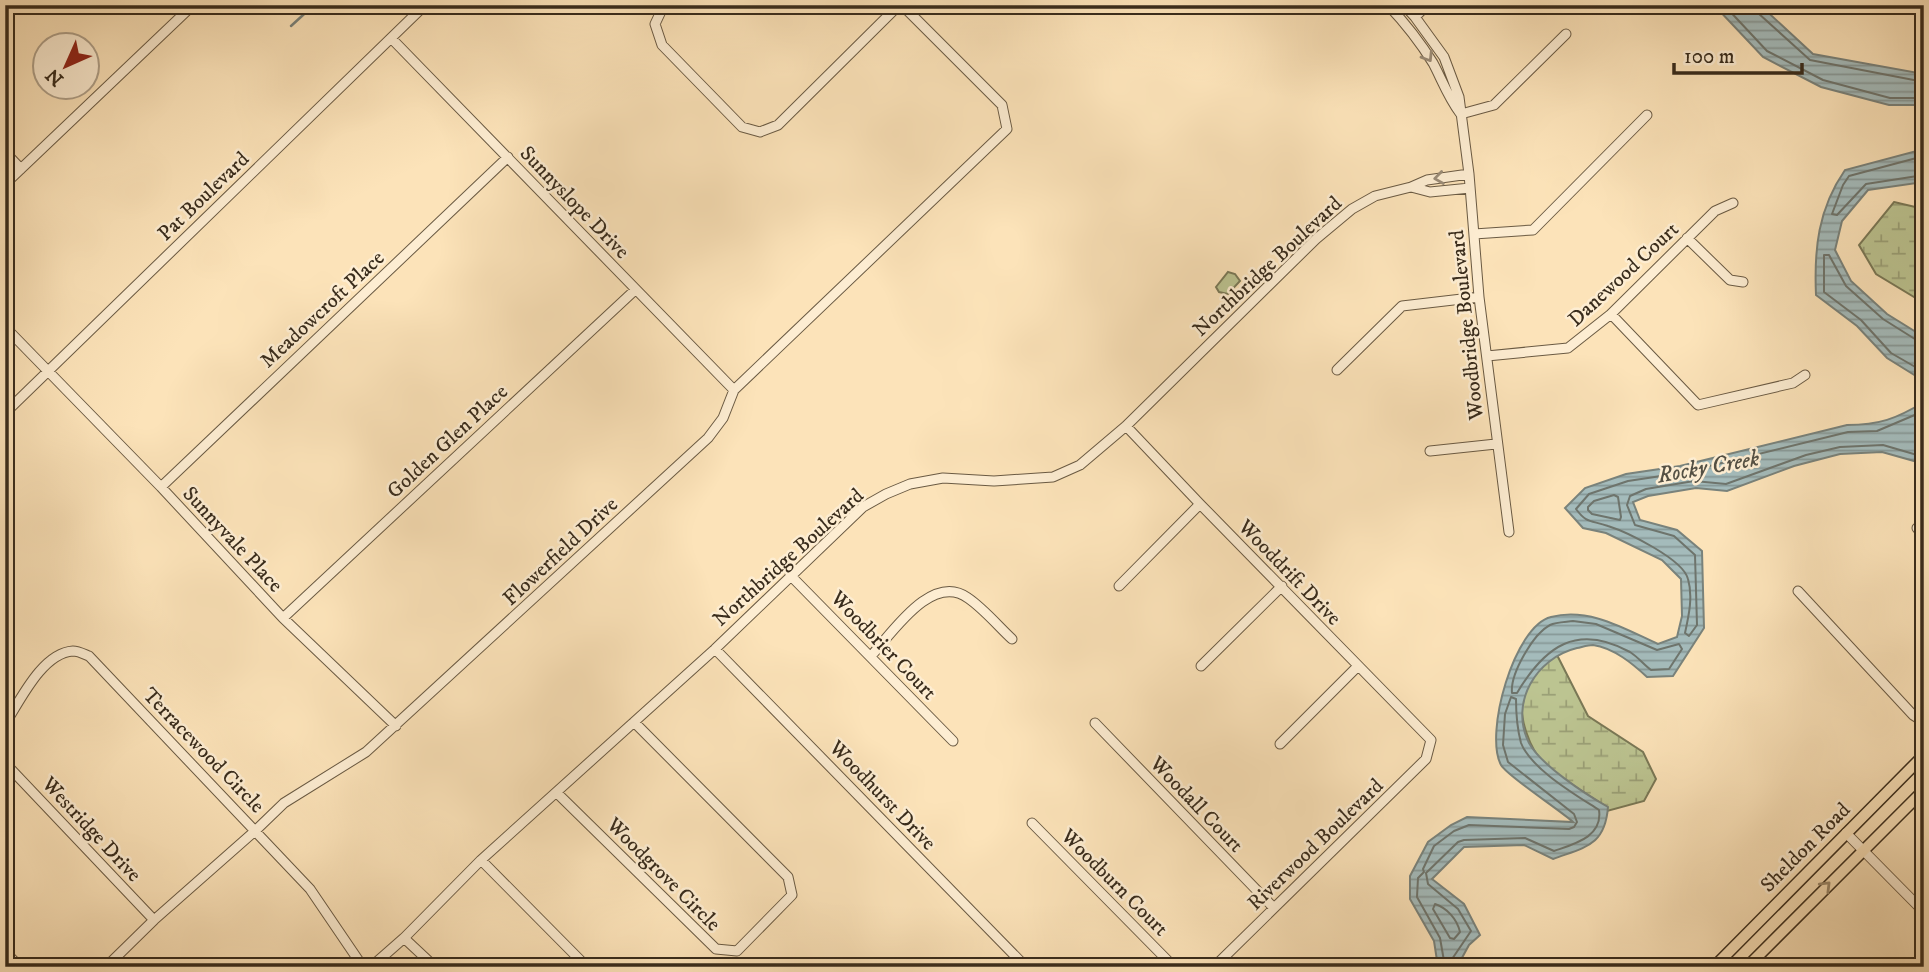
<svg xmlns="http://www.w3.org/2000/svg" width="1929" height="972" font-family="'IM FELL DW Pica',serif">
<defs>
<pattern id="wetland-marsh" width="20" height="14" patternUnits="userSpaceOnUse" patternTransform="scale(1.75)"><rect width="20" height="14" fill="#bcc491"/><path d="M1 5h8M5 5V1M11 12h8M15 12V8" fill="none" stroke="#9a9f76"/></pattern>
<pattern id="water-rules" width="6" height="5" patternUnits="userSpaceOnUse" patternTransform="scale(1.75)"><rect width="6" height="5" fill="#a4bbbb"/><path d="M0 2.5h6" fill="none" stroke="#879897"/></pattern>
</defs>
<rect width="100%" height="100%" fill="#fce3b9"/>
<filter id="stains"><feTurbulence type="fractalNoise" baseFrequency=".00286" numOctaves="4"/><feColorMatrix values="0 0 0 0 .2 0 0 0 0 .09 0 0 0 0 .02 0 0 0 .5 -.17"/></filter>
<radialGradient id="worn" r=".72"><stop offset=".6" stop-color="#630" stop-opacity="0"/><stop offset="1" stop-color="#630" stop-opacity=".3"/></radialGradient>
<path fill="#bcc491" stroke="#7a7856" stroke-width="2" d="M1228,272l7,2 5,7 -12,13 -9,-2 -3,-5z"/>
<path fill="url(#wetland-marsh)" stroke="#7a7856" stroke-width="2" d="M1894,202l30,7v94l-48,-29 -17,-29z
M1557,655l31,61 55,36 13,27 -12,22 -37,10v-4c-18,-11 -47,-30 -63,-44 -14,-13 -26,-46 -21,-66 4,-16 21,-34 34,-42z"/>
<path fill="url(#water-rules)" stroke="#79827b" stroke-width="2" d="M1714,5h46l53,49 111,20v31h-35l-68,-18 -58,-30z
M1924,149v33l-56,8 -26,31 -7,29 16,31 36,33 37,23v44l-37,-23 -30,-32 -41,-31c-2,-46 2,-86 29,-125z
M1924,402v64l-3,-3 -39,-11 -42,2 -46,12 -67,25 -31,-3 -48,8 -15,6 7,18 37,10 25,21 2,77 -31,48 -26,1c-14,-13 -33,-29 -54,-32 -5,0 -11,2 -16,3 -41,10 -68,55 -48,95 12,22 56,51 79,64 -3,39 -23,40 -55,52l-29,-14 -60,2 -32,32 32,25 16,31 -11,10 -12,22h-19l-4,-26 -24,-42v-23l18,-34 23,-17 16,-8 106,5c-13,-12 -66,-46 -72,-57 -17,-31 13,-139 50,-148 38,-10 74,12 107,27l19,-7 5,-21 -1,-37 -19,-19 -56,-27 -23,-5 -18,-20 20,-20 41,-14 54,-8 167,-41c32,0 49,-6 77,-23z"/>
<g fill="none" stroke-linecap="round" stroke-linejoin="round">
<path stroke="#6e746c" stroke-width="2" d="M1724,5l43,46 56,29 67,18h34
M1756,5l2,8 52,47 114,22
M1924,156l-75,20 -6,9 -11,29 5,1 29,-31 58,-9
M1924,342l-6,-1 -35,-22 -37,-33 -17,-31h-5v37l37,28 30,33 33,19
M1924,411l-47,20 -29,1 -167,41 -53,8 -39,13 -13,15c11,15 15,11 32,17 19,6 75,33 80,53 5,17 1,36 -3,54l4,3 8,-11 -2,-70 -21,-19 -39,-11 -8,-20 3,-9 16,-7 48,-8 32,3 80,-29 34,-8 43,-2 41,12
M1614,495l4,2 3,20 -1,3 -28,-6 -4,-4v-3l6,-6z
M1573,621l23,3 61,26 22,-6 3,5 -13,20 -18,1c-7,-5 -13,-13 -21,-18 -53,-29 -85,-6 -113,41h-5c-2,-19 21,-59 38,-68 6,-3 16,-3 23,-4z
M1511,697l5,2c0,15 1,29 5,44 10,26 55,52 78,67 4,27 -25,34 -45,41l-29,-13 -61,2 -6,2 -32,31 2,11 30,25 13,22 -21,31 -3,1 -3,-2 -4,-23 -23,-41 1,-19 6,-6 -1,-3 11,-23 20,-15 15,-6 100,4 5,-2 3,-5 -3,-8 -66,-52 -5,-17 2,-31z
M1435,904c12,4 22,15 25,28l-6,7 -4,-1 -17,-29z"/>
<path stroke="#79827b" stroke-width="2.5" d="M291,26l23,-21"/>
<g stroke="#6a5a43" stroke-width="11">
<path id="minor" d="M664,5l-9,19 7,21 80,82 18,5 18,-7 121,-120
M1388,5c17,18 32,37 45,58 9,17 15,34 27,50
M1404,5l11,12 29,40 15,40 10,77 10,123 30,235
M1415,17l12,-12
M391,38l343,352
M1461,114l33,-9 72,-71
M5,152l16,17
M5,184l188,-179
M1411,187l19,5 40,-4
M1474,234l59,-4 114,-115
M1687,238l43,42 13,2
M1611,314l87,91 95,-22 12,-8
M5,327l156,160 122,131 113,108
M1487,356l81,-8 43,-34 104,-103 18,-8
M1337,370l65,-64 77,-9
M5,413l420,-408
M1126,426l74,78 231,236 -5,19 -212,208
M1430,451l66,-7
M161,487l347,-330
M1917,528l7,7
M790,575l163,166
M1119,586l81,-82
M1798,591l115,124 11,7
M283,618l352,-328
M715,649l311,318
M871,656c22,-24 61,-84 97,-58 16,11 30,28 44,41
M1201,666l81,-80
M1095,723l179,185
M5,724c15,-23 37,-71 68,-73 5,0 11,3 16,5l221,233 53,78
M1280,744l78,-78
M5,763l149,157
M557,793l159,156 21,2 55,-56 -4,-18 -154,-155
M1032,823l142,144
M1846,833l78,79
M481,860l106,107
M404,938l31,29
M5,952l15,15
M106,967l48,-47 102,-90 28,-27 82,-51 342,-314 15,-20 11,-28 273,-261 -5,-24 -100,-100
M371,967l33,-29 77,-78 234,-211 148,-142 23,-13 24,-10 33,-6 51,3 59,-4 27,-12 46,-39 190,-187 36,-30 23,-13 36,-9 16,-7 42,-6"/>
</g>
<g stroke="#392c1c" stroke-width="13">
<path id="major" d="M1714,967l210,-212
M1747,967l177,-177"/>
</g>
<use href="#minor" stroke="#fdedd2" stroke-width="9"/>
<use href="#major" stroke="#fce3b9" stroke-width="10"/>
</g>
<defs><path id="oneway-chevron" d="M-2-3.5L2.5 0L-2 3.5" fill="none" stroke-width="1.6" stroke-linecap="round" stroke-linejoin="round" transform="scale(1.75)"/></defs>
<g stroke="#9b8c77">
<use href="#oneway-chevron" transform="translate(1428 57) rotate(58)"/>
<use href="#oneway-chevron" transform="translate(1439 178) rotate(172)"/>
</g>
<use stroke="#9a886a" href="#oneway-chevron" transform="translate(1826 886) rotate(-45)"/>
<g text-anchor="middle" stroke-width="5" stroke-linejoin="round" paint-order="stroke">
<g font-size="21" fill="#392c1c" stroke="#fdedd2">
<text transform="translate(203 196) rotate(-44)" y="7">Pat Boulevard</text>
<text transform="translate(575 202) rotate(46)" y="7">Sunnyslope Drive</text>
<text transform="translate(1267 266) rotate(-43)" y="7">Northbridge Boulevard</text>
<text transform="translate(1623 274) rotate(-43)" y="7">Danewood Court</text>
<text transform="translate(322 309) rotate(-43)" y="7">Meadowcroft Place</text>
<text transform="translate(1466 325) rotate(-96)" y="7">Woodbridge Boulevard</text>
<text transform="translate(447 441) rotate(-43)" y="7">Golden Glen Place</text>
<text transform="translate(233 539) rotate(47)" y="7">Sunnyvale Place</text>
<text transform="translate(560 551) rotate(-43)" y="7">Flowerfield Drive</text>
<text transform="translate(788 557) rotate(-42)" y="7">Northbridge Boulevard</text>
<text transform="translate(1290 572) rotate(46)" y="7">Wooddrift Drive</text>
<text transform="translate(884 645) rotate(46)" y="7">Woodbrier Court</text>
<text transform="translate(204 750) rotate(46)" y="7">Terracewood Circle</text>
<text transform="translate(883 795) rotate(46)" y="7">Woodhurst Drive</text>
<text transform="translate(1197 804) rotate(46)" y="7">Woodall Court</text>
<text transform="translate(92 829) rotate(47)" y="7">Westridge Drive</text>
<text transform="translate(1315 844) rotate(-44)" y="7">Riverwood Boulevard</text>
<text transform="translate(1805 847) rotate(-45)" y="7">Sheldon Road</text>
<text transform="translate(664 874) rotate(45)" y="7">Woodgrove Circle</text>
<text transform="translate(1115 882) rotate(45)" y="7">Woodburn Court</text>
</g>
<g font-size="23" font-style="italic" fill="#545044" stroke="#fdedd2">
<text transform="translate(1708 466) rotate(-10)" y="8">Rocky Creek</text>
</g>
</g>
<rect width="1929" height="972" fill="none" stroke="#fce3b9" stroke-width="28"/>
<rect x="7" y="7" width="1915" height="958" fill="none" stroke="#392c1c" stroke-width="3.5"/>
<rect x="14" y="14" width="1901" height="944" fill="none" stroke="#392c1c" stroke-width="2"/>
<g transform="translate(66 66) rotate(225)"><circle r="33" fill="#fdedd2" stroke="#afa089" stroke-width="2"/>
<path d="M0-5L12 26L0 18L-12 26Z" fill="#8f2418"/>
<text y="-10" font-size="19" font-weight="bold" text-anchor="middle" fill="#392c1c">N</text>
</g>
<path d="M1674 63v10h128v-10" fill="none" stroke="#392c1c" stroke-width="3.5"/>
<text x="1684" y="63" font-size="21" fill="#392c1c" stroke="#fdedd2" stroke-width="5" paint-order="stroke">100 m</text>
<rect width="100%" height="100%" filter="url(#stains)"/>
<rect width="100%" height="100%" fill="url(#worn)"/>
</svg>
